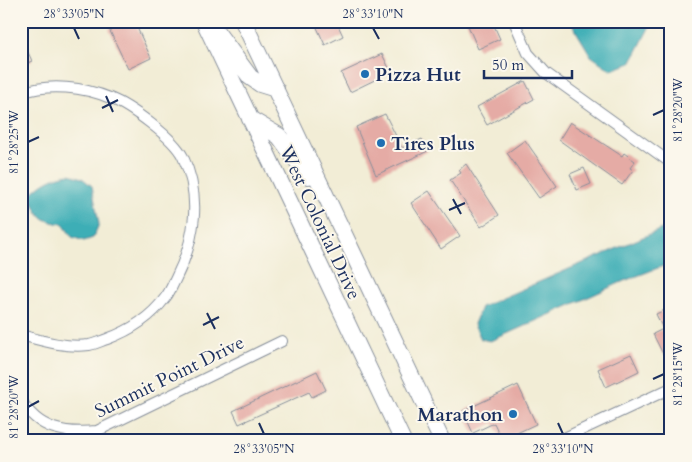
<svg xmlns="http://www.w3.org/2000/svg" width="692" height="462" font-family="Cardo,serif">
<rect width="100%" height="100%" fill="#fbf7ec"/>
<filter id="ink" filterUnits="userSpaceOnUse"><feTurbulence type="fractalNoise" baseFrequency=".02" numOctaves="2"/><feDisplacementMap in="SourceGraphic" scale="10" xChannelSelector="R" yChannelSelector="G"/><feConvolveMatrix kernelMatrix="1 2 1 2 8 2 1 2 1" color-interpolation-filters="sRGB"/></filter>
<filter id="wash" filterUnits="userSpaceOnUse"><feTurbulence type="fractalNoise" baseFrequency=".0096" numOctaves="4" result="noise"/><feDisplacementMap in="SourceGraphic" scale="20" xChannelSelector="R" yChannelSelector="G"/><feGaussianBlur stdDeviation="1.12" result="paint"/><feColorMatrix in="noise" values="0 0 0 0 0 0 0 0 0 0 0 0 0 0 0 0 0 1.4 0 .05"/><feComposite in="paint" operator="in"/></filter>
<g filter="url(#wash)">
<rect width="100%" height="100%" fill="#f2edd6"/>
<path fill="#3caeb6" stroke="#2c6e8a" d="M570,21h80v5l-19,37 -20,7 -20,-14z
M70,174l12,4 10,8 7,38 -6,14 -9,3 -12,-4 -9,-13c-21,-2 -28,-10 -32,-30 12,-12 23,-18 39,-20z
M671,225v38l-47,18 -115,52 -19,8 -9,-2 -7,-15 7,-17z"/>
<g id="blocks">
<path fill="#e5aba5" d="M125,21h9l17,37 -23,11 -19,-40z
M314,21h22l7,15 -18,9z
M466,21h26l8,18 -22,10z
M21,37l11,24 -11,5z
M382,54l9,18 -41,20 -9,-19z
M525,81l9,18 -47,26 -10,-18z
M385,114l17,34 20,-9 6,12 -52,24 -20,-48z
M570,122l52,34 2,-3 11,8 -5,7 3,2 -11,15 -63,-45z
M525,140l32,46 -18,12 -32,-45z
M466,164l33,51 -18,12 -31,-47 11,-7 -2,-3z
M584,168l7,16 -14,6 -7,-16z
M429,191l31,45 -19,13 -30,-46z
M671,307v43l-8,4 -10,-20 10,-5 -7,-15z
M631,354l8,17 -33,16 -8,-18z
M317,371l9,19 -14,7 -3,-5 -70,32 -6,-13z
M518,385l18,39 -34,16 -8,-17 -21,10 -10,-22z"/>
</g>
</g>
<g filter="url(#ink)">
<use href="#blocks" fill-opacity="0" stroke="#868e9a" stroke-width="1"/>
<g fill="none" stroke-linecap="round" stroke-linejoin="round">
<g stroke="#868e9a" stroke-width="12">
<path id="minor" d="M514,21l14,32 18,20 125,90
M21,93c28,-10 63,-6 89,5 20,8 64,40 73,59 19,40 12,83 -7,121 -3,6 -6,14 -11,20 -14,19 -36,33 -58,41 -6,2 -12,5 -18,6 -23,3 -46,-4 -68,-10
M21,400c17,30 44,34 76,31l185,-90
M558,441l113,-53"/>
</g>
<g stroke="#868e9a" stroke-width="18">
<path id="trunk" d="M204,21l199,420
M243,21l199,420
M216,31l34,46 10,7 16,5
M250,119l29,17 29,40"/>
</g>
<use href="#minor" stroke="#fff" stroke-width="10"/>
<use href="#trunk" stroke="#fff" stroke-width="16"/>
</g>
</g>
<path fill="none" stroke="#1b2f5e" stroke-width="2" d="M74,28l5,11M373,28l6,11M106,96l7,16M102,108l16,-8M653,115l11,-5M28,142l11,-5M453,199l8,15M449,210l16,-7M207,313l8,16M203,325l16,-8M653,379l11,-5M28,407l11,-6M259,423l5,11M558,423l5,11"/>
<g fill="#1f6fb2" stroke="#fbf7ec" stroke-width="2">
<circle cx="365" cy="74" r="5"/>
<circle cx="381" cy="143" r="5"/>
<circle cx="513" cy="414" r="5"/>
</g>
<g text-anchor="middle" stroke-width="4" stroke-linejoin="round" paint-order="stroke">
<g font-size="19" font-weight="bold" fill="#1b2f5e" stroke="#fbf7ec" text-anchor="start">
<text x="375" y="81">Pizza Hut</text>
<text x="391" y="150">Tires Plus</text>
<text x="503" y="421" text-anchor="end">Marathon</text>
</g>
<g font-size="19" fill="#1b2f5e" stroke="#fbf7ec">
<text transform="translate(321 222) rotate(65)" y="7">West Colonial Drive</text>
<text transform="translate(169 376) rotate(-26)" y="7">Summit Point Drive</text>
</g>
</g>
<rect width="692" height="462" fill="none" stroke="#fbf7ec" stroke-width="55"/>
<path d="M484 70v8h88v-8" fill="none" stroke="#1b2f5e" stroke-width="2.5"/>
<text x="492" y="70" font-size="15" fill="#1b2f5e" stroke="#fbf7ec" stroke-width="4" paint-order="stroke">50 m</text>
<rect x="28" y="28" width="636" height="406" fill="none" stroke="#1b2f5e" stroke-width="2"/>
<g font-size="12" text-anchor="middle" fill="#1b2f5e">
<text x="74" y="18">28°33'05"N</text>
<text x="373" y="18">28°33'10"N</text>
<text transform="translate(678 110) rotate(-90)" y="4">81°28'20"W</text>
<text transform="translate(14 142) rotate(-90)" y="4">81°28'25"W</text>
<text transform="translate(678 374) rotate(-90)" y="4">81°28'15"W</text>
<text transform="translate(14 407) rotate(-90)" y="4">81°28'20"W</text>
<text x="264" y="453">28°33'05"N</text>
<text x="563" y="453">28°33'10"N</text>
</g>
</svg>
